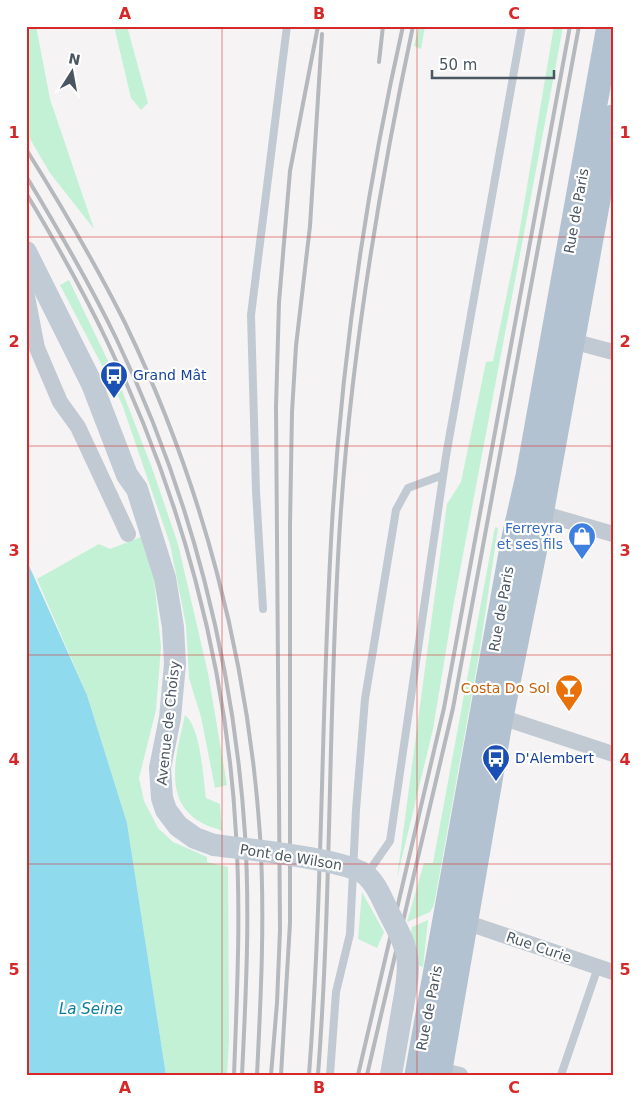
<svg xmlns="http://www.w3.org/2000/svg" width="639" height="1101" font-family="'DejaVu Sans',sans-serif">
<rect width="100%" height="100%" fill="#f5f3f3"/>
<path fill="#c3f1d5" d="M26,26h10l14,73 44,130 -44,-56 -24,-41z
M114,26h13l21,77 -7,7 -10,-12z
M419,26h6l-4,23 -7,-3z
M554,26h9l-5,28 -104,548 -21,127 -36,149 50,-374 14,-22 25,-120 7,-1 25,-121z
M69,280l52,108 31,80 26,76 30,129 19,112 -12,3 -14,-71 -12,-39 -3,-53 -16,-81 -48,-140 -62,-119z
M495,527l3,1 -19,127 -45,250 -4,7 -23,10 17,-59h9z
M141,537l10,13 10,97 -5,63 -17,68 5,23 14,27 15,14 34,15v5l21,5 1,173 -2,35h-61l-39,-252 -40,-128 -50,-116 62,-35 11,5z
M185,715c16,13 18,62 21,83l14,6 2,27c-6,-3 -13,-4 -18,-7 -44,-22 -27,-72 -19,-109z
M362,892l22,40 -7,16 -19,-9z
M428,920l-5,47 -5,-2 -8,-27 2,-11z"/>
<path fill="#90daee" d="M26,559l61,136 40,128 39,252h-140z"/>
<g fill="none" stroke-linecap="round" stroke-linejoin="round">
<path stroke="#c1cad2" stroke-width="8" d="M263,609l-7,-118 -5,-176 36,-289
M367,874l23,-33 56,-385 76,-430
M330,1075l6,-83 14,-58 6,-124 9,-111 31,-189 12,-22 35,-13
M561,1075l37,-108"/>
<path stroke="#c1cad2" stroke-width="16" d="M26,291l11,57 23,54 18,25 50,107
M572,341l41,11
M534,517l7,-4 72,21
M501,717l112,37
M465,922l148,50
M440,1070l20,5"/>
<path stroke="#c1cbd6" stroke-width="22" d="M26,252l66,132 35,91 10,14 28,89 8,49 2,37 -5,54 -10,50 2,30 4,12 12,16 17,12 19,7
M391,1075l12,-69"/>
<path stroke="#b3c2d1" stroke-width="25" d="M417,1075l96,-533 15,-66 81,-450
M439,1075l62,-358 33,-164 79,-436"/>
<path stroke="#b5b8bd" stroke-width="4" d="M379,62l4,-36
M26,149c35,56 69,114 99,174 77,160 123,335 135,512 5,80 1,160 -3,240
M26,176c32,53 63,106 90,162 74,154 118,325 129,496 5,80 1,160 -3,241
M26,193c29,48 56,96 80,146 74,153 121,325 130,495 5,80 1,161 -2,241
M271,1075l6,-72 3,-73 -4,-523 3,-105 11,-131 28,-145
M281,1075l9,-152v-399l2,-112 4,-66 14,-120 12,-192
M309,1075c14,-184 12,-367 23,-551 10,-167 34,-334 71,-498
M318,1075c14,-184 10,-368 22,-551 11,-168 38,-333 73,-498
M358,1075l86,-367 126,-682
M367,1075l86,-367 126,-682"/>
<path stroke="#c1cbd6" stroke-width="22" d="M214,845c30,4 135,14 153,31 11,10 16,26 23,39 21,39 21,47 13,91"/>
</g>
<path fill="none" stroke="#d62828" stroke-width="1" stroke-opacity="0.55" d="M222,26v1049M417,26v1049M26,237h587M26,446h587M26,655h587M26,864h587"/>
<defs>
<g id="bus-pin" transform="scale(1.4375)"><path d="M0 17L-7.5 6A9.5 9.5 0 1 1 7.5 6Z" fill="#1a4fb4" stroke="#fff"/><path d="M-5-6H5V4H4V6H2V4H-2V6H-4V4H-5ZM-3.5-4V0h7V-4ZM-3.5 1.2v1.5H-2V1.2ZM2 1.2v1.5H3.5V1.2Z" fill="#fff"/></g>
<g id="shop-pin" transform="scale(1.4375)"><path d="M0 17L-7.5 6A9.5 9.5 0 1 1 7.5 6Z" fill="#3f7fe0" stroke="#fff"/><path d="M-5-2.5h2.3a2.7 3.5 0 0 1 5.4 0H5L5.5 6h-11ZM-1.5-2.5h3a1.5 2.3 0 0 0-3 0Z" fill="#fff"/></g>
<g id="bar-pin" transform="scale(1.4375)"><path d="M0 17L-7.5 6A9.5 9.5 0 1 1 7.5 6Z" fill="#e8710a" stroke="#fff"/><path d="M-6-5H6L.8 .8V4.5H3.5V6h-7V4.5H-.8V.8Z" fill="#fff"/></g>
</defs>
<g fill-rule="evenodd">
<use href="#bus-pin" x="114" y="375"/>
<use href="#shop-pin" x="582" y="536"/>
<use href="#bar-pin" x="569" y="688"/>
<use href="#bus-pin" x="496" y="758"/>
</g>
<g text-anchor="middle" stroke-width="4.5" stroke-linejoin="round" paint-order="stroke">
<g font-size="14" fill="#4a5661" stroke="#fff">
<text transform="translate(576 211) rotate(-80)" y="5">Rue de Paris</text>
<text transform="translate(501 609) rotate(-80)" y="5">Rue de Paris</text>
<text transform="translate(168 723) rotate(-84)" y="5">Avenue de Choisy</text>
<text transform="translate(291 857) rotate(9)" y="5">Pont de Wilson</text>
<text transform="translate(539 947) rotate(19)" y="5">Rue Curie</text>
<text transform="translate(429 1008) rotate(-79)" y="5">Rue de Paris</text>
</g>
<g font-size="14" fill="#164399" stroke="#fff" text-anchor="start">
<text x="133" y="380">Grand Mât</text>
<text x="515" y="763">D'Alembert</text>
</g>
<g font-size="14" fill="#366cbe" stroke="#fff" text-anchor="end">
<text x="563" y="533">Ferreyra<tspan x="563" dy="16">et ses fils</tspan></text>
</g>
<g font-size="14" fill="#c56008" stroke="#fff" text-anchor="end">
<text x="550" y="693">Costa Do Sol</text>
</g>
<g font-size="15" font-style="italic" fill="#0c7c9b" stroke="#fff">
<text x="91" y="1014">La Seine</text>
</g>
</g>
<rect width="639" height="1101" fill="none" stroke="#ffffff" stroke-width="55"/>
<g transform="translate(72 72) rotate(11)" stroke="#ffffff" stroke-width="4" paint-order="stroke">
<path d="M0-4L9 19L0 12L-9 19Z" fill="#4a5661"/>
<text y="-8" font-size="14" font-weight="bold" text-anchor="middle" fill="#4a5661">N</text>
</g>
<path d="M432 70v8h122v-8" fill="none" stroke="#4a5661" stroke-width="2.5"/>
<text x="439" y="70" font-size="15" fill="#4a5661" stroke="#ffffff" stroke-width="4" paint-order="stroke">50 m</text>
<rect x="28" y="28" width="584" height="1046" fill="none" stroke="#d62828" stroke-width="2"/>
<g font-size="16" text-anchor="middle" font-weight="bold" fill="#d62828">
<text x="125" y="19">A</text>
<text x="319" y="19">B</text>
<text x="514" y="19">C</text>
<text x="14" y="138">1</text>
<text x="625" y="138">1</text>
<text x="14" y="347">2</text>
<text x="625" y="347">2</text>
<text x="14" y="556">3</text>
<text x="625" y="556">3</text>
<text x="14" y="765">4</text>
<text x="625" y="765">4</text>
<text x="14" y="975">5</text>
<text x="625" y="975">5</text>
<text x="125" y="1093">A</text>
<text x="319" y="1093">B</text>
<text x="514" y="1093">C</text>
</g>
</svg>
